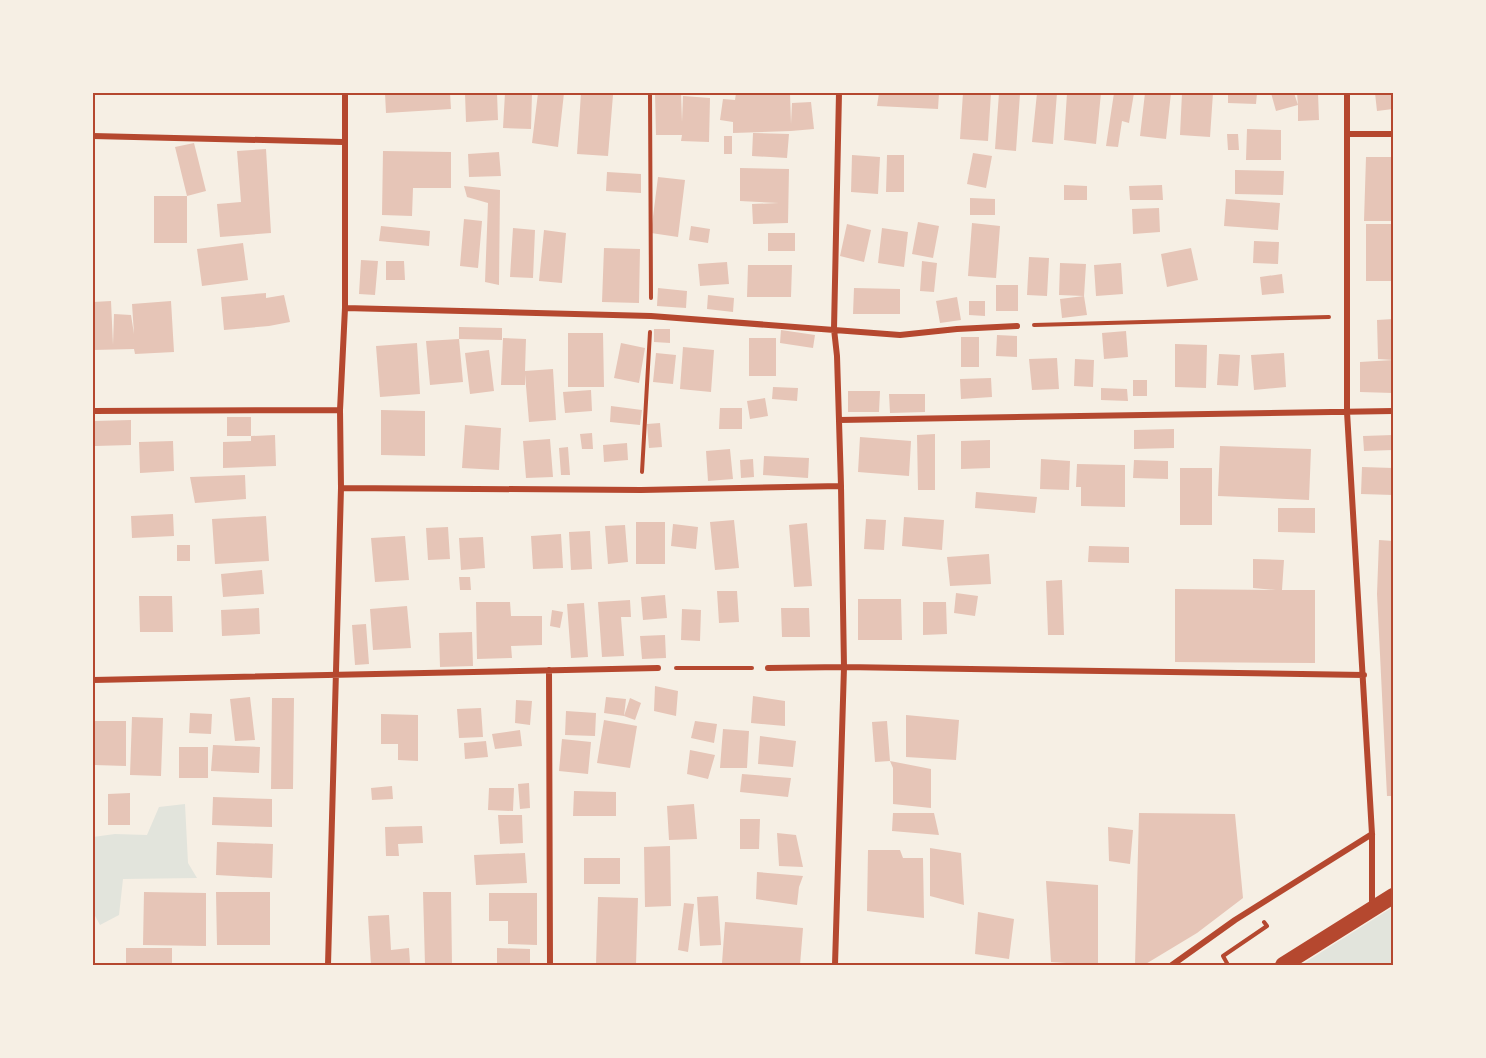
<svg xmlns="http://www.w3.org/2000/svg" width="1486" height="1058" font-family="Jost,sans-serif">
<rect width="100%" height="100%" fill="#f6efe4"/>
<path fill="#e2e4dc" d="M185,804l3,59 9,15 -74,1 -4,36 -19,10 -7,-13v-75l22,-3 32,1 12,-28z
M1393,907v58h-92z"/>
<path fill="#e6c5b7" d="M385,93h65l1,16 -65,4z
M465,93h32l1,27 -32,2z
M505,93h27l-1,36 -28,-1z
M538,93h26l-6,54 -26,-4z
M581,93l32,2 -5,61 -31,-2z
M655,93h26l1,29 1,-26 27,2 -1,44 -28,-1 1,-6h-26z
M736,93h54l1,31 1,-21 19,-1 3,27 -23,2 -58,2v-11l-13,-2 3,-21 12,1z
M879,93h60l-1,16 -61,-3z
M963,93h28l-3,48 -28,-2z
M999,93l21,1 -4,57 -21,-2z
M1037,93h20l-4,51 -21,-2z
M1067,93h34l-5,51 -32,-4z
M1114,93h20l-5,30 -7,-2 -4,26 -12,-1z
M1145,93h26l-5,46 -26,-3z
M1182,93h31l-3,44 -30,-2z
M1228,93h29l-1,11 -28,-1z
M1271,93h23l4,12 -1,-12h21l1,27 -21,1v-16l-22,6z
M1375,93h18v16l-16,2z
M1247,129l34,1v30h-35z
M753,133l36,1 -2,24 -35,-2z
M1227,134h11l1,16h-11z
M724,136h8v18h-8z
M194,143l12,48 -19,5 -12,-49z
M266,149l5,84 -51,4 -3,-33 24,-2 -4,-51z
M383,151l68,1v36h-38l-1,28 -30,-1z
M499,152l2,24 -32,1 -1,-23z
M973,153l19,3 -6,32 -19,-4z
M852,155l28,2 -2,37 -27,-2z
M887,155h17v37h-18z
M1366,157h27v64h-29z
M740,168l49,1 -1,54 -35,1 -1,-20 27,-1 -39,-2z
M1235,170l49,1 -1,24 -48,-1z
M607,172l34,2v19l-35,-2z
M658,177l27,3 -7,57 -27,-4z
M1064,185l23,1v14h-23z
M1162,185l1,15h-33l-1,-14z
M464,186l36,4 -1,95 -14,-3 3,-79 -21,-6z
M154,196h33v47h-33z
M970,198l25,1v16h-25z
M93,199h2v18h-2z
M1226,199l54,4 -2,27 -54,-4z
M1159,208l1,24 -27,2 -1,-25z
M464,219l18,2 -4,47 -18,-2z
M918,222l21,4 -6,32 -21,-4z
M972,223l28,3 -4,52 -28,-2z
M847,224l24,6 -7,32 -24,-6z
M1366,224h27v57h-27z
M381,226l49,5 -1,15 -50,-5z
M691,226l19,3 -2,14 -19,-3z
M513,228l22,2 -2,48 -23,-1z
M882,228l26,4 -4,35 -26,-4z
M544,230l22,3 -4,50 -23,-2z
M768,233h27v18h-27z
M1254,241l25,1 -1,22 -25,-1z
M243,243l5,37 -46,6 -5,-37z
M604,248l36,1 -1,54 -37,-1z
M1191,248l7,32 -31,7 -6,-33z
M1029,257l20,1 -2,38 -20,-1z
M361,260l17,1 -3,34 -16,-1z
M386,261h18l1,19h-19z
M922,261l15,2 -3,29 -14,-1z
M727,262l2,22 -29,2 -2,-22z
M1060,263l26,1 -2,32 3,19 -25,3 -2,-19 24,-3 -25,-1z
M1121,263l2,31 -27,2 -2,-31z
M748,265h44l-1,32h-44z
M1282,274l2,19 -22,2 -2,-18z
M996,285h22v26h-22z
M658,288l29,3 -1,17 -29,-2z
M854,288l46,1v25h-47z
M266,293v5l18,-3 6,27 -21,4 -45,4 -3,-33z
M708,295l26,3 -1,14 -26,-3z
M957,297l4,23 -21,3 -4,-22z
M111,301l2,44 1,-31 17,1 3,19 -2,-30 39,-3 3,51 -39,2 -1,-5 -41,1v-48z
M969,301h16v15l-16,-1z
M1393,319v41l-15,-1 -1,-39z
M459,327l43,1v12l-43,-1 4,43 -33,3 -4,-44 33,-2z
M654,329h16v14l-16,-1z
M781,330l34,5 -2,13 -33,-5z
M1126,331l2,26 -24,2 -2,-26z
M568,333h35l1,54h-36z
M997,335l20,1v21l-21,-1z
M961,337h18v30h-18z
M503,338l23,1 -1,32 28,-2 3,51 -27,2 -4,-48v11h-24z
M749,338h27v38h-27z
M417,343l3,51 -40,3 -4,-51z
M621,343l24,5 -6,35 -25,-5z
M1175,344l32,1 -1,43 -31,-1z
M683,347l31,3 -3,42 -31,-3z
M489,350l5,41 -24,3 -5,-41z
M656,353l20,2 -3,29 -20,-2z
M1284,353l2,34 -32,3 -3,-35z
M1219,354l21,1 -2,31 -21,-1z
M1057,358l2,31 -27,1 -3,-31z
M1075,359l19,1 -1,27 -19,-1z
M1393,360v33l-33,-1v-30z
M991,378l1,19 -31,2 -1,-20z
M1133,380h14v16h-14z
M773,387l25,1 -1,13 -25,-2z
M1101,388l26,1 1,12 -27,-1z
M591,390l1,21 -27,2 -2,-21z
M848,391h32l-1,21h-31z
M889,394h36v18l-35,1z
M765,398l3,18 -18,3 -3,-18z
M611,406l31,4 -2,15 -30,-3z
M720,408h22v21h-23z
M381,410l44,1v45l-44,-1z
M227,417h24v19h-24z
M131,420v25l-36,1 -1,-25z
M660,423l2,24 -13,1 -2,-24z
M465,425l36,3 -2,42 -37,-2z
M1174,429v19l-40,1v-19z
M592,433l1,16h-11l-2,-15z
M935,434v56h-17l-1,-55z
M275,435l1,31 -53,2v-26l28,-1v-5z
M1393,435v15l-29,1 -1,-15z
M860,437l51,4 -2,35 -51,-4z
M550,439l3,38 -27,1 -3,-37z
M990,440v28l-29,1v-28z
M173,441l1,30 -34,2 -1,-31z
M627,443l1,17 -24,2 -1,-17z
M1220,446l91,3 -2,51 -91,-4z
M568,447l2,28h-9l-2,-27z
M730,449l3,30 -25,2 -2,-30z
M764,456l45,2 -1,20 -45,-3z
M753,459l1,18 -13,1 -1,-18z
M1041,459l29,2 -1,29 -29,-1z
M1134,460l34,1v18l-35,-1z
M1077,464l48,1v42l-44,-1v-19h-5z
M1362,467l31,1v27l-32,-1z
M1180,468h32v57h-32z
M245,475l1,24 -51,4 -5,-26z
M976,492l61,5 -2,16 -60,-5z
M1278,508h37v25l-37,-1z
M173,514l1,22 -42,2 -1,-22z
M266,516l3,45 -54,3 -3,-45z
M904,517l40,3 -2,30 -40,-4z
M866,519l20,1 -2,30 -20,-1z
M734,520l5,48 -24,2 -5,-48z
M636,522h29v42h-29z
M807,523l5,63 -18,1 -5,-62z
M673,524l25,3 -2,22 -25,-3z
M625,525l3,37 -20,2 -3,-38z
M448,527l2,32 -22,1 -2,-32z
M590,531l2,38 -21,1 -2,-38z
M561,534l2,34 -30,1 -2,-33z
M405,536l4,44 -34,2 -4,-44z
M483,537l2,31 -24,2 -2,-32z
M1379,540l14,1v255h-6l-10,-202z
M177,545h13v16h-13z
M1089,546l40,1v16l-41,-1z
M989,554l2,30 -41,2 -3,-29z
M1253,559l31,1 -2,30h33v73l-140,-1v-73l101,1 -23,-2z
M262,570l2,24 -41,3 -2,-23z
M459,577h11l1,13h-11z
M1062,580l2,55h-16l-2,-54z
M717,591h20l2,31 -20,1z
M956,593l22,3 -3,20 -21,-3z
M665,595l2,23 -24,2 -2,-23z
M139,596h33l1,36h-33z
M858,599h43l1,41h-44z
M630,600l1,17h-10l3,39 -22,1 -4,-55z
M476,602h34l1,14h31v29l-31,1 1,12 -35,1z
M923,602h23l1,32 -24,1z
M584,603l4,54 -17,1 -4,-54z
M407,606l4,42 -38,2 -3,-41z
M259,608l1,26 -38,2 -1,-26z
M781,608h28l1,29h-28z
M682,609l19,1 -1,31 -19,-1z
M552,610l11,2 -3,16 -10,-2z
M366,624l3,40 -14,1 -3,-40z
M472,632l1,34 -33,1 -1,-34z
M665,635l1,23 -24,1 -2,-23z
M655,686l23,5 -2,25 -22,-5z
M753,696l32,5v25l-34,-3z
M250,697l5,43 -20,1 -5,-42z
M606,697l20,2 -2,17 -20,-3z
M272,698h22l-1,91h-22z
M630,698l11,5 -6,17 -11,-4z
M516,700l16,1 -2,24 -15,-2z
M481,708l2,29 -24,1 -2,-29z
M566,711l30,2 -1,23 -30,-1z
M190,713l22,1 -1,20 -22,-1z
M381,714l37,1v46l-20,-1v-16h-17z
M906,715l53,5 -3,40 -50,-3z
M132,717l31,1 -2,58 -31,-1z
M604,720l33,6 -7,42 -33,-5z
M95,721h31v45l-32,-1z
M695,721l22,3 -3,19 -23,-5z
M887,721l3,40 41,8v39l-38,-4v-36l-3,-7 -15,1 -3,-40z
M723,729l26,2 -2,37h-27z
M520,730l2,16 -27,3 -3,-15z
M760,736l36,5 -3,26 -35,-3z
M562,739l29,3 -3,32 -29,-3z
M486,741l2,16 -23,2 -1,-16z
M213,745l47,2 -1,26 -48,-2z
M179,747h29v31h-29z
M690,750l25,5 -7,24 -21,-5z
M742,774l49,4 -3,19 -48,-5z
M529,783l1,25 -10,1 -2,-25z
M392,786l1,13 -21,1 -1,-12z
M489,788h25l-1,23 -25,-1z
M574,791l42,1v24h-43z
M130,793v32h-22v-31z
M213,797l59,2v28l-60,-2z
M694,804l3,35 -28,1 -2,-34z
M893,813h41l5,22 -47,-4z
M1139,813l96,1 8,84 -46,35 -53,32h-9z
M498,815h24l1,28 -23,1z
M740,819h20l-1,30h-19z
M422,826l1,17 -25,1 1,12h-13l-1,-29z
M1108,827l25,3 -3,34 -21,-3z
M777,833l19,2 7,32 -24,-1z
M217,842l56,2 -1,34 -56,-3z
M670,846l1,60 -26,1 -1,-60z
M930,848l31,5 3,52 -34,-9z
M868,850h32l3,8h20l1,60 -57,-7z
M525,853l2,30 -51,2 -2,-30z
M584,858h36v26h-36z
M757,872l46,4 -4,11 -2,18 -41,-6z
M1046,881l52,4v80l-47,-3z
M144,892l62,1v53l-63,-1z
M216,892h54v53h-53z
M423,892h28l1,73h-27z
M489,893h48v52l-29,-1v-23h-19z
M718,896l3,49 -21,1 -3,-49z
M598,897l40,1 -2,67h-40z
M684,903l10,1 -6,48 -10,-2z
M978,912l36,7 -5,40 -34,-5z
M389,915l2,35 18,-2 1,15 -39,2 -3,-49z
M725,922l78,6 -3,37 -78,-2z
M126,948h46v17h-46z
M497,948l33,1v16h-33z"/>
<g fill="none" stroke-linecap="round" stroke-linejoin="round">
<path stroke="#b5482f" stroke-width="4" d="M650,93l1,205
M1034,325l295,-8
M642,472l8,-140
M676,668h76
M1228,965l-5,-9 44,-30 -3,-4"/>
<path stroke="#b5482f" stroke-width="6" d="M1347,93v319l25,422v72
M1348,134h45
M93,136l250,6
M345,308l306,8 249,19 57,-6 60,-3
M93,411l247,-1
M839,420l554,-9
M341,488l300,2 200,-4
M768,668l76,-1 520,8
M549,670l1,295
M93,680l565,-12
M328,965l13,-477 -1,-78 5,-102v-215
M835,965l9,-298 -3,-181 -4,-130 -3,-27 5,-236
M1172,965l63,-45 137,-86"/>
<path stroke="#b5482f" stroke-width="16" d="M1283,965l110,-69"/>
</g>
<rect width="1486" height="1058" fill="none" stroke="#f6efe4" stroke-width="189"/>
<rect x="94" y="94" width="1298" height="870" fill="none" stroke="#b5482f" stroke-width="2"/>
</svg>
